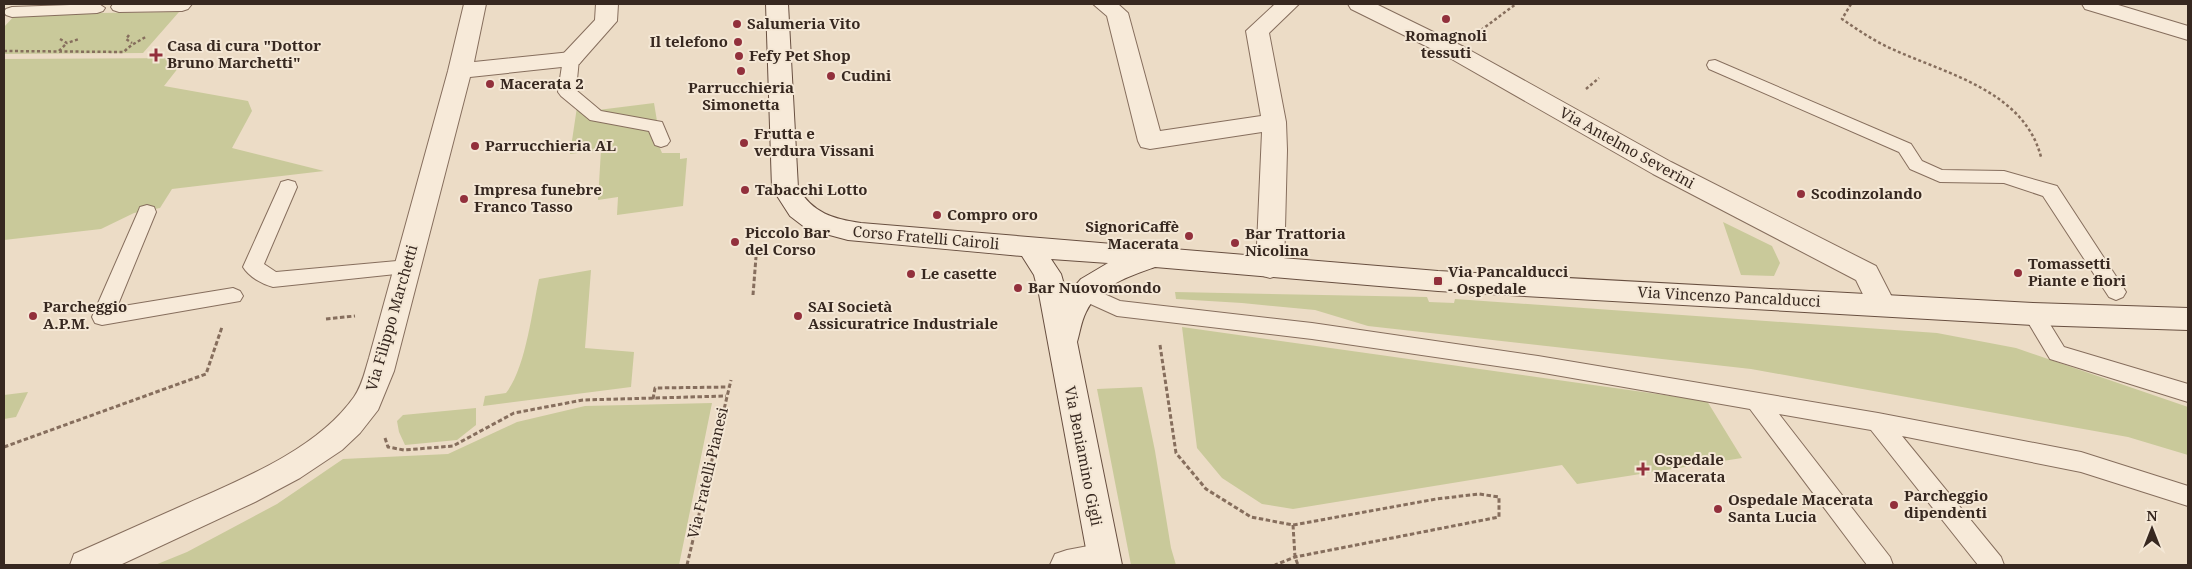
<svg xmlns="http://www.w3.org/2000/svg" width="2192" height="569" font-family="'Noto Serif',serif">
<rect width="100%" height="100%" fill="#ecdcc6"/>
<path fill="#c9c99a" d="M179,12l-36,41 -139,1v-27l12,-13z
M186,58l-22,28 84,15 4,10 -20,37 92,23 -152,18 -12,19 -26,5 -33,16 -97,11v-181z
M654,103l3,18 -53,-7 -6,-4z
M577,107l76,24 9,22h18v6l7,-1 -4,48 -66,9 1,-18 -20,3 3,-50 -31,4z
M1723,222l49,24 8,17 -6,13 -33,-1z
M591,270l-6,78 49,4 -3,35 -148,19 2,-10 21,-3c20,-25 26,-83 33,-114z
M1175,292l252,5 2,5 25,1 1,-4 482,34 79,15 172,59v48l-60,-18 -377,-68 -383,-43 -53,-16 -73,-7 -66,-4z
M1182,327l525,74 35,57 -165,26 -15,-19 -269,44 -31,-5 -40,-26 -25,-30z
M1142,387l13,64 16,97 5,17h-45l-34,-176z
M28,392l-12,25 -12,2v-24z
M712,403l-33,162h-524l32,-13 90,-48 66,-45 105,-5 69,-32 68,-16z
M476,408v17l-19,15 -52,5 -6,-13 -2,-11 6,-6z"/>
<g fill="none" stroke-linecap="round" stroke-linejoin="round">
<g stroke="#866e5d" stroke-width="2">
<path id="service" d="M99,4l6,4 -2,3 -6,2 -85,4 -6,-2 -2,-3 2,-3 6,-2z
M113,4h79l-4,5 -6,2 -63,1 -6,-2 -2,-3z
M571,54l6,1 2,4 -3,31 25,21 61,11 8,19 -3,4 -6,2 -6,-2 -6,-14 -59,-11 -29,-24 -3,-4 5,-33 2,-4z
M1715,60l196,84 11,17 20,9 62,1 53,15 66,101 3,5 -3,5 -7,3 -7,-3 -66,-101 -39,-13 -64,-1 -30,-13 -11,-17 -190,-83 -2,-4 2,-4z
M288,180l7,2 2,5 -33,77 12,8 132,-12 7,2 3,5 -3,5 -142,15c-11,-3 -24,-10 -30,-20l36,-80 2,-5z
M147,205l7,2 2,5 -39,95 116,-19 7,3 3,5 -3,5 -138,24 -7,-2 -3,-6 46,-105 2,-5z
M1082,284l38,17 192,22 226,33 340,57 203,39 107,34v20l-107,-34 -179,-36 99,121 3,8h-26l-107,-135 -92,-16 111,143 3,8h-26l-117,-156 -212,-37 -226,-33 -195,-23 -42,-19 -3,-5 3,-5z
M2033,306l7,2 24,39 124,37v18l-138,-43 -27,-45 3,-6z"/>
</g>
<g stroke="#866e5d" stroke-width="2">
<path id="pedestrian" d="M596,4h22l-1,17 -38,43 -8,2 -8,-2 -4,-5 4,-5 32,-34z"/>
</g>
<g stroke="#866e5d" stroke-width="2">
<path id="minor" d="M464,4h22l-12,58 97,-10 8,2 4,5 -4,5 -8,2 -101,11 -76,294 -16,39 -18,23 -18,17 -42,28 -45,24 -135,63h-50l4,-11c34,-15 67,-30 101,-45 60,-27 140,-57 179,-112 8,-11 11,-26 15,-39l79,-287z
M1093,4h25l10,9 32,118 101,-15 -15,-85 29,-27h24l-30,29 17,89 1,28 -3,118 -4,7 -10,3 -10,-3 -4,-7 6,-136 -112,17 -9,-2 -3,-6 -31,-125z
M1348,4h28l88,43 207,115 205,104 20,39 -4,8 -10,3 -10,-3 -16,-33 -203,-106 -205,-117 -97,-48z
M2082,4h33l73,22v14l-103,-31z
M1104,543l12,4 4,11 -3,7h-67l5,-11 12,-4z"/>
</g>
<g stroke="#684f40" stroke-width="2">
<path id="secondary" d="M766,4h22l10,184c15,25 35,31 63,35l577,48 595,32 155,5v22l-155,-5 -595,-34 -283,-24c-25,9 -57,19 -69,45 -5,10 -6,20 -9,30l45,223h-33l-50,-271 -5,-19 -12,-19 -174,-16 -41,-11 -17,-13 -18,-28zM1051,259l57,4 -27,16 -14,16 -6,-21z"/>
</g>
<path stroke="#866e5d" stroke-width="2.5" stroke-dasharray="3 2.5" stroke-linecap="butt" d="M1851,4l-9,15c16,11 32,22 50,30 55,25 132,42 149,108
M1481,30l35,-26
M129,35l-3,4 6,4
M60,39l7,4 12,-4
M4,51l120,1c7,-8 14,-10 23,-16
M59,51l8,-8
M1586,89l13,-11"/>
<path stroke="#866e5d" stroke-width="3" stroke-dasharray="4.5 2.5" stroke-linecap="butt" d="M753,295l3,-38
M326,319l29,-3
M1160,345l16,108 30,36 45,28 42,8 143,-26 43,-5 20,3v20l-204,40 -20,8
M653,399l2,-11 73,-1
M385,438l3,9 16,3 49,-4 61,-33 69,-13 143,-4
M4,447l202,-73 16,-47
M1293,525l2,32 3,8
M687,565l44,-185"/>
<use href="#service" fill="#f7ead9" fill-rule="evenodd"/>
<use href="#pedestrian" fill="#f7ead9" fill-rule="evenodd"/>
<use href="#minor" fill="#f7ead9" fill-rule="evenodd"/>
<use href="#secondary" fill="#f7ead9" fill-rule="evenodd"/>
</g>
<g fill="#92303c" stroke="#f4e7d5" stroke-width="2">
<circle cx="1446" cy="19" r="5"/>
<circle cx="737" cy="24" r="5"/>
<circle cx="738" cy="42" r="5"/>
<path d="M153.5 47.5h5v5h5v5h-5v5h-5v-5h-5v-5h5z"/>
<circle cx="739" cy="56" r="5"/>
<circle cx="741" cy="71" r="5"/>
<circle cx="831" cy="76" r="5"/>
<circle cx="490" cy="84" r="5"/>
<circle cx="744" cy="143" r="5"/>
<circle cx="475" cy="146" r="5"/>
<circle cx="745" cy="190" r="5"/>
<circle cx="1801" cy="194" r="5"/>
<circle cx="464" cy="199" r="5"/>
<circle cx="937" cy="215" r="5"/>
<circle cx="1189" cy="236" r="5"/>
<circle cx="735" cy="242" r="5"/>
<circle cx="1235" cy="243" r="5"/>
<circle cx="2018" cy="273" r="5"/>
<circle cx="911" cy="274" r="5"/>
<rect x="1433" y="276" width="10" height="10" rx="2.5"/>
<circle cx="1018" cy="288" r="5"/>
<circle cx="33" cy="316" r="5"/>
<circle cx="798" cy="316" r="5"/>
<path d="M1640.5 461.5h5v5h5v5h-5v5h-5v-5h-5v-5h5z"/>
<circle cx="1894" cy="505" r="5"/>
<circle cx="1718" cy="509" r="5"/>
</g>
<g text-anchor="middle" stroke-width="4" stroke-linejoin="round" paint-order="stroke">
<g font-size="15" font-weight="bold" fill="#372820" stroke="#f4e7d5" text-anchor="start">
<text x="747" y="29">Salumeria Vito</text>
<text x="1446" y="41" text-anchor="middle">Romagnoli<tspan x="1446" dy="17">tessuti</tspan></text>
<text x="728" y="47" text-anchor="end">Il telefono</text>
<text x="167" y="51">Casa di cura "Dottor<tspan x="167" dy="17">Bruno Marchetti"</tspan></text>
<text x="749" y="61">Fefy Pet Shop</text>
<text x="841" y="81">Cudini</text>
<text x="500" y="89">Macerata 2</text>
<text x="741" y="93" text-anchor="middle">Parrucchieria<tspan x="741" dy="17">Simonetta</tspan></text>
<text x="754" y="139">Frutta e<tspan x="754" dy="17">verdura Vissani</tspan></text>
<text x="485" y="151">Parrucchieria AL</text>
<text x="474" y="195">Impresa funebre<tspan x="474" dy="17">Franco Tasso</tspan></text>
<text x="755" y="195">Tabacchi Lotto</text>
<text x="1811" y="199">Scodinzolando</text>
<text x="947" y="220">Compro oro</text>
<text x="1179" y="232" text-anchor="end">SignoriCaffè<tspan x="1179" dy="17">Macerata</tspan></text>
<text x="745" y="238">Piccolo Bar<tspan x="745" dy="17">del Corso</tspan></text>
<text x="1245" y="239">Bar Trattoria<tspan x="1245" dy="17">Nicolina</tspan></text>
<text x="2028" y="269">Tomassetti<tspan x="2028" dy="17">Piante e fiori</tspan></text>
<text x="1448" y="277">Via Pancalducci<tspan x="1448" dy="17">- Ospedale</tspan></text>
<text x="921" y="279">Le casette</text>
<text x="1028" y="293">Bar Nuovomondo</text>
<text x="43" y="312">Parcheggio<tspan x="43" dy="17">A.P.M.</tspan></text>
<text x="808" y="312">SAI Società<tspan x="808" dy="17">Assicuratrice Industriale</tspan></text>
<text x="1654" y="465">Ospedale<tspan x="1654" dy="17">Macerata</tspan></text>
<text x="1904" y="501">Parcheggio<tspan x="1904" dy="17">dipendenti</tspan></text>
<text x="1728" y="505">Ospedale Macerata<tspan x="1728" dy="17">Santa Lucia</tspan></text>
</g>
<g font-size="15" fill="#372820" stroke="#f4e7d5">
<text transform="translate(1627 148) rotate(29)" y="5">Via Antelmo Severini</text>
<text transform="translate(926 238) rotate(5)" y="5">Corso Fratelli Cairoli</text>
<text transform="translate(1729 297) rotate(3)" y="5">Via Vincenzo Pancalducci</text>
<text transform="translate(392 318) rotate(-74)" y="5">Via Filippo Marchetti</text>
<text transform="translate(1083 456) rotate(79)" y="5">Via Beniamino Gigli</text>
<text transform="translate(708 473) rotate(-77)" y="5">Via Fratelli Pianesi</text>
</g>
</g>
<rect width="2192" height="569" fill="none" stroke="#372820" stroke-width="10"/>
<g transform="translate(2152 529)" stroke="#f4e7d5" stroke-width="4" paint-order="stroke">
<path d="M0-4L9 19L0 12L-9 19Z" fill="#372820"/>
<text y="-8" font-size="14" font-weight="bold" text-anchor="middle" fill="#372820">N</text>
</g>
</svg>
